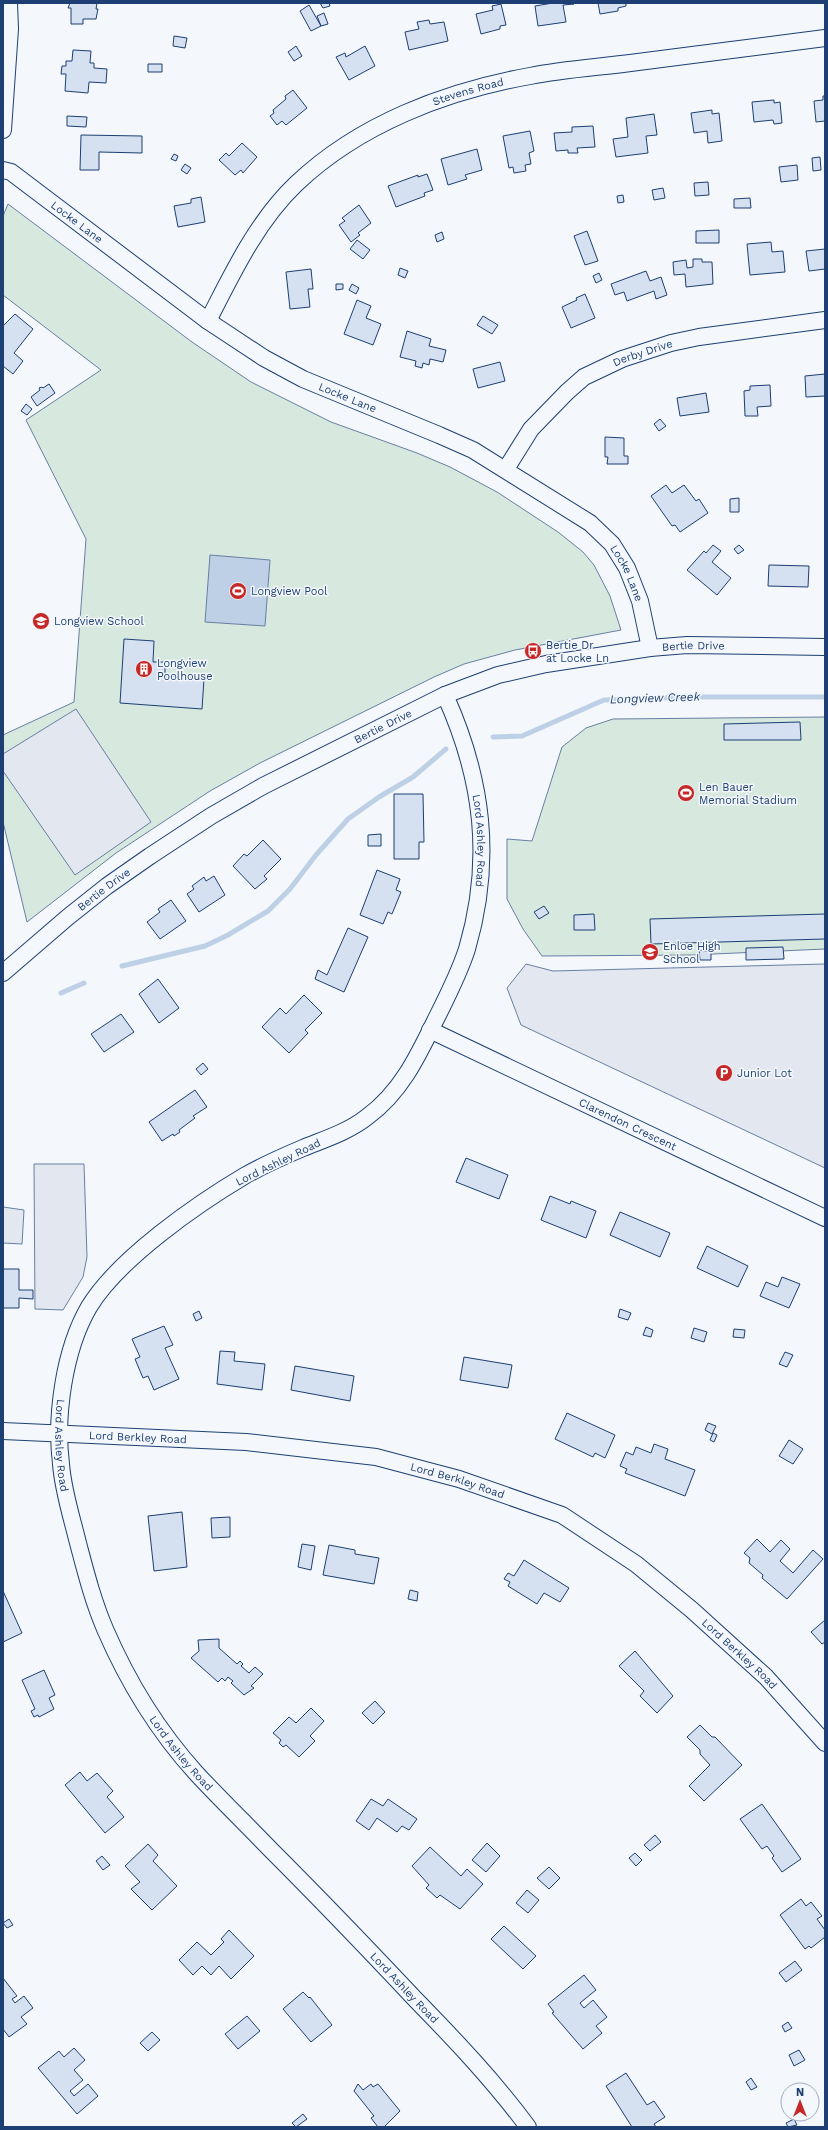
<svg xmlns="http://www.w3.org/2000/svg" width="828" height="2130" font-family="'Work Sans',sans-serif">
<rect width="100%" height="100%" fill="#f4f7fb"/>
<path fill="#d7e8df" stroke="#687fa3" d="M8,204l184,138 59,40 80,40 86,31 33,14 47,25 61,40 25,20 11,13 16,31 11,34 -106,20 -51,14 -30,13 -174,86 -50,28 -94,62 -89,69 -24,-100v-87l71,-33 12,-163 -60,-119 75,-50 -98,-75v-79z
M825,717v232l-133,6 -150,1 -19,-27 -16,-30v-60l25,2 30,-94 24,-19 27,-9z"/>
<path fill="#e3e8f0" stroke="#687fa3" d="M76,709l75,113 -76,53 -72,-104v-17z
M526,964l27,7 272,-7v204l-304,-143 -14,-37z
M34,1164h50l3,93 -4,20 -20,33 -28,-1z
M3,1207l21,3 -2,34 -19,-1z"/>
<path fill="#bed0e5" stroke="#687fa3" d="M210,555l60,5 -5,66 -60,-4z"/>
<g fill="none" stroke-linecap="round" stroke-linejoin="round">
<path stroke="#bed0e5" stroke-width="5" d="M493,737l29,-1 82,-36 84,-3h137
M122,966l83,-20 23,-11 40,-24 22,-22 26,-34 32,-36 31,-22 34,-20 33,-28
M61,993l23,-10"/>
</g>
<path fill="#d5e0f0" stroke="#1d3f73" d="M70,3h31h-4l-1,6h2l-2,10h-13v5h-12v-16h-3z
M320,3h9l1,3 -7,2z
M553,3l21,1 -11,1 3,17 -28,4 -3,-20z
M598,3h28v3l-8,2v3l-18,3z
M501,4l5,21 -6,1v3l-19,5 -5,-20 17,-4 -1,-4z
M309,5l12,21 -10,5 -11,-20z
M324,13l4,11 -7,2 -4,-10z
M429,20l1,4 14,-2 4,19 -39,9 -4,-18 14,-3 -2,-7z
M174,36l13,2 -2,10 -12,-2z
M296,46l6,10 -8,5 -6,-9z
M365,46l10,20 -26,14 -13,-23 9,-4 1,4z
M73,50l18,1 -1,12h4v5l13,1 -1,14 -17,-1 -1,11 -23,-2 1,-17h-5l1,-8h4v-5h6z
M148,64h14v8h-14z
M293,90l14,18 -21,17 -4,-4 -5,4 -7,-9 4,-3 -1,-3 13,-11 -1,-3z
M823,96h2v25l-9,1 -2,-21 9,-1z
M774,100v3l6,-1 2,21 -8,1 -1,-4 -19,2 -2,-20z
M712,110v4l7,-1 3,28 -14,2 -1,-12 -13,2 -3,-20z
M654,114l3,21 -11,1 2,17 -32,4 -3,-18 15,-2 -2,-19z
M67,116l20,1 -1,10 -19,-1z
M593,126l2,21 -18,1 1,5h-10v-3l-12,1 -2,-18 18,-1v-5z
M530,131l4,20 -5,2 2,11 -6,1 1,6 -12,2 -1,-6 -4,1 -6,-32z
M81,135l61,1v17l-43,-1v18h-19z
M242,143l15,14 -14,16 -2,-3 -6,5 -16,-15 7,-7 3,3z
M477,149l5,21 -17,5 2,4 -19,6 -7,-26z
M174,154l4,2 -2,5 -5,-2z
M820,157l1,13 -8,1 -1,-13z
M185,164l6,4 -4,6 -6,-4z
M797,165l1,15 -17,2 -2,-15z
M427,174l6,16 -9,3 1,3 -29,11 -8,-21 30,-11v2z
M708,182l1,13 -14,1 -1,-13z
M663,188l2,10 -11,2 -2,-10z
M623,195l1,7 -6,1 -1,-7z
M201,197l4,25 -27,5 -4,-21 17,-3v-4z
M750,198l1,10h-17v-9z
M359,205l12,18 -13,10 2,2 -9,7 -12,-17 6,-4 -3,-3z
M719,230v13h-23v-12z
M587,231l11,30 -13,4 -11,-29z
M442,232l2,7 -7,3 -2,-7z
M357,240l13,10 -7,9 -13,-10z
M771,242l1,10 11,-1 2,21 -35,3 -3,-31z
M825,249v20l-16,2 -3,-20z
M693,259h9v3h10l1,22 -27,3 -1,-13 -11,1 -1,-13 13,-2 1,8 6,-1z
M400,268l8,3 -3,7 -7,-3z
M311,269l2,20h-5l2,18 -20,2 -4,-37z
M646,271l4,10 11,-4 6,18 -11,4 -2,-8 -27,10 -3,-9 -9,3 -4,-11z
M599,273l3,7 -6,3 -3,-7z
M336,284h7v5l-7,1z
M352,284l7,4 -3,6 -7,-4z
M585,294l10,24 -24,10 -9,-21 15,-7 -1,-2z
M357,300l14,6 -5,12 15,6 -8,21 -29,-11z
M15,314l18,15 -19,24 9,8 -10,13 -10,-8v-40z
M483,316l15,9 -6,9 -15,-9z
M407,331l24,8 -2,7 17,4 -3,12 -13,-3 -1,6 -6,-2 -1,5 -7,-2 1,-5 -16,-4z
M500,362l5,19 -27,7 -5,-19z
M825,374v22l-19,1 -1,-21z
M49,384l6,9 -18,13 -6,-9 9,-7 -1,-2 3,-1 1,1z
M770,385l1,21 -14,1 1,9h-13l-1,-25 6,-1v-4z
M706,393l3,19 -29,4 -3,-18z
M26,404l6,5 -5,6 -6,-4z
M660,419l6,7 -7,5 -5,-7z
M605,437l19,1v18h4v8h-21l1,-7h-3z
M666,485l6,8 12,-8 12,16 3,-2 9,14 -28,19 -5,-7 -3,1 -21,-30z
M739,498v14h-9v-13z
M713,545l8,6 -9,11 19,16 -14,17 -30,-25 17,-19 2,2z
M739,545l5,5 -6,4 -4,-5z
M769,565l40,1 -1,21 -40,-1z
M124,639l30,2 -1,21h12v14l39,3 -2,30 -82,-6z
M800,722l1,18h-77v-16z
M394,794h29l1,48h-5v17h-25z
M381,834v12h-13v-11z
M263,840l18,19 -17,17 3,3 -12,10 -22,-23 11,-12 3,2z
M377,870l23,9 -4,11 5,2 -9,22 -4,-2 -5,12 -23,-9z
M214,876l11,19 -26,17 -12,-18 7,-5 -2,-3 12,-9 2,4z
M171,900l15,21 -26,18 -13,-17 13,-10 -2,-3z
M544,906l5,7 -10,6 -5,-7z
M594,914l1,16h-21v-15z
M825,914v25l-174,5 -1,-25z
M348,928l20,9 -24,55 -29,-13 3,-9 9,5z
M783,947l1,12 -38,1v-12z
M699,950l12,2v8h-11z
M158,979l21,29 -20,15 -20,-29z
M304,995l18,18 -17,17 3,3 -19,20 -27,-26 18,-19 6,6z
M121,1014l13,18 -30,20 -13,-18z
M203,1063l5,6 -7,6 -5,-6z
M195,1090l12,17 -14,9 2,2 -16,12 1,2 -6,4 -1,-2 -11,7 -13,-19z
M466,1158l42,17 -9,24 -43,-17z
M550,1196l20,8 1,-3 25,10 -10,27 -45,-18z
M620,1212l50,21 -10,24 -50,-22z
M707,1246l41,20 -10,21 -41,-19z
M3,1269h16v21h14v9l-14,-1v10h-16z
M782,1277l18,7 -11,24 -29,-12 6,-14 12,5z
M620,1309l11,4 -3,7 -10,-3z
M199,1311l3,7 -6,3 -3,-7z
M164,1326l9,19 -8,3 14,31 -25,11 -6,-14 -5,2 -8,-19 5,-2 -8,-18z
M646,1327l7,3 -2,7 -8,-2z
M694,1328l13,4 -3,10 -13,-4z
M734,1329l11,1 -1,8 -11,-1z
M220,1351l15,1 -1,9 31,3 -3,26 -45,-6z
M785,1352l8,3 -6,12 -8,-3z
M464,1357l48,8 -4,23 -48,-8z
M295,1366l59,10 -4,25 -59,-11z
M567,1413l48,22 -10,23 -10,-5 -2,4 -38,-18z
M708,1423l8,3 -4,8 -7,-4z
M713,1433l4,2 -3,7 -4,-2z
M789,1440l14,9 -10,15 -14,-8z
M654,1444l14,5 -3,10 30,11 -10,26 -60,-23 2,-4 -7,-3 6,-14 7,3 3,-8 15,6z
M182,1512l5,55 -33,4 -6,-55z
M230,1517v20l-18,1 -1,-20z
M757,1539l13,13 11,-12 9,9 -10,12 13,12 20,-23 10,9 -36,40 -25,-21 1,-3 -14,-12 1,-5 -6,-5z
M302,1544l13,2 -4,24 -13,-3z
M329,1545l26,5v4l24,4 -5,26 -51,-9z
M524,1560l45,28 -9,14 -16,-9 -7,11 -29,-18 2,-4 -6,-3 4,-6 6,3z
M410,1590l8,2 -1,9 -9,-2z
M3,1591l19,42 -19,9z
M825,1620v22l-3,2 -11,-12z
M219,1639v9l18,16 3,-3 3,3 -2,2 8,7 6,-6 8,7 -12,12 3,2 -10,7 -13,-12 2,-2 -5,-4 -3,4 -3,-3 -4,4 -27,-24 8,-7 -1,-11z
M635,1651l38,45 -16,17 -17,-17 4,-5 -25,-25z
M44,1670l11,25 -6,3 5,11 -15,8 -1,-2 -4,2 -3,-6 4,-2 -13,-29z
M375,1701l10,11 -12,12 -11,-11z
M311,1708l13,13 -14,15 5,5 -16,16 -13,-12 -3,2 -4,-4 2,-3 -8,-7 16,-16 7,6z
M700,1725l12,12h3l27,28 -38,36 -15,-15 21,-21 -10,-11v-4l-13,-13z
M80,1772l7,9 10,-8 16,18 -6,6 17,20 -19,16 -40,-48z
M371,1799l12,7 5,-7 29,20 -8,11 -7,-4 -5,6 -20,-14 -8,12 -13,-9z
M762,1804l39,55 -19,13 -10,-14 2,-2 -7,-10 -5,3 -22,-30z
M655,1835l6,7 -11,9 -6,-6z
M487,1843l13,13 -14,16 -14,-12z
M148,1844l10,11 -5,6 24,25 -25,24 -21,-21 9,-7 -15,-16z
M430,1847l31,29 6,-7 16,15 -23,25 -20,-14 -3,3 -11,-10 3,-3 -17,-19z
M635,1853l7,7 -6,6 -7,-8z
M102,1856l8,9 -7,5 -7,-9z
M549,1867l11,11 -11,11 -12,-11z
M527,1890l12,10 -11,13 -12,-10z
M801,1899l5,7 5,-4 11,14 -5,3 8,11v7l-14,11 -2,-2 -4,3 -25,-34z
M9,1919l4,6 -6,3 -4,-5z
M504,1926l32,30 -13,13 -32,-30z
M229,1930l25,26 -23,23 -12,-13 -8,9 -9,-9 -9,9 -14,-15 18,-18 14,13 13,-13 -3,-3z
M795,1961l7,9 -16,12 -7,-9z
M584,1975l12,15 -16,13 4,5 9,-8 14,17 -11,9 6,7 -19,16 -31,-36 2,-1 -6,-8z
M3,1978l14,18 -5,3 3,4 9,-7 9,12 -12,9 6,7 -18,13 -6,-8z
M303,1992l6,6 1,-1 22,28 -21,17 -28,-33z
M247,2016l13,15 -22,18 -13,-15z
M788,2022l4,6 -7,4 -3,-6z
M152,2032l8,8 -12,11 -8,-8z
M74,2048l11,12 -11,10 9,10 -13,11 4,5 14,-12 10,12 -21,18 -39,-46 21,-17 5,6z
M799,2050l6,10 -11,6 -5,-11z
M626,2073l21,32 7,-4 11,16 -11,7 2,3h-24l-26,-41z
M751,2078l6,9 -6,3 -5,-8z
M358,2084l5,6 8,-6 2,3 5,-3 22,27 -16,16h-6l-7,-9 3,-2 -20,-25z
M303,2114l4,5 -11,8 -4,-4z
M794,2119l3,6 -9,2 -2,-4z"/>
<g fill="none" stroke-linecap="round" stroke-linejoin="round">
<g stroke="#1d3f73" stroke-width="18">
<g id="minor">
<path d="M3,130l7,-101 -1,-26"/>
<path id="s1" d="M3,170l8,2 197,149 56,37 39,21 136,56 34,15 117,73 22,21 15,24 13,33 10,47"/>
<path id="s2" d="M208,321c24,-47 49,-100 88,-137 63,-60 150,-93 234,-108 35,-7 72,-9 108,-14 62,-8 125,-16 187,-24"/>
<path id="s3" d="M506,469l25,-40 36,-37 17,-15 38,-18 49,-16 28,-6 126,-17"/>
<path id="s4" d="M445,695c38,84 48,165 22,254 -8,25 -21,50 -33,74 -17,35 -34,70 -67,94 -19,15 -42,22 -64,31 -19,8 -39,17 -57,27 -49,29 -128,84 -157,132 -25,43 -34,109 -28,157 2,27 11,54 17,79 8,30 15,58 27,86 22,51 53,102 91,144 24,26 50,51 75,77 49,49 97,99 144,149 40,41 79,82 113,128"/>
<path id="s5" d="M3,973l65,-56 39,-31 43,-30 61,-40 52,-30 182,-91 53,-20 48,-11 104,-16 37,-3 138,2"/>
<path id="s6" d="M430,1030l395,188"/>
<path id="s7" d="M3,1431l243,11 130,15 83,22 103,36 74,49 56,46 74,67 59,66"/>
</g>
</g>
<use href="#minor" stroke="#f4f7fb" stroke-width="16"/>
</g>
<defs>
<g id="stadium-disc" transform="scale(0.9)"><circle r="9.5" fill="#c62828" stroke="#f4f7fb"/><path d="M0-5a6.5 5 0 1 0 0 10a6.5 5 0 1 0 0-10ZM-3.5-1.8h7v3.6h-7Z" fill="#fff"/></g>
<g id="school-disc" transform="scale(0.9)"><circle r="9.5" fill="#c62828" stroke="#f4f7fb"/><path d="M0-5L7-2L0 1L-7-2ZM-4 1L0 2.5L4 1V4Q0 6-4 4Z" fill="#fff"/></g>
<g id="bus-disc" transform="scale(0.9)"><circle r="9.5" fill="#c62828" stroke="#f4f7fb"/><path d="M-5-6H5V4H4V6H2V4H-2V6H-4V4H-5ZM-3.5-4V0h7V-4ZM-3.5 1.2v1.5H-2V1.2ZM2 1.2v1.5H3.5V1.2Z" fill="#fff"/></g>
<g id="building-disc" transform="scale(0.9)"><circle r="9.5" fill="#c62828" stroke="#f4f7fb"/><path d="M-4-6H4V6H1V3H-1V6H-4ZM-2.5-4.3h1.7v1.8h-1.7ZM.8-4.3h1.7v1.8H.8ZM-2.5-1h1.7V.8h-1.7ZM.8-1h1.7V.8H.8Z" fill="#fff"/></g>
<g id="parking-disc" transform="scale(0.9)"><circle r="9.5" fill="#c62828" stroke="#f4f7fb"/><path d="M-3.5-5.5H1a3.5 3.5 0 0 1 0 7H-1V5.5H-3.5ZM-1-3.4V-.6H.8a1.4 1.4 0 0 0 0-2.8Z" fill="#fff"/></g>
</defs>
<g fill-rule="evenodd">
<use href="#stadium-disc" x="238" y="591"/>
<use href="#school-disc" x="41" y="621"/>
<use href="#bus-disc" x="533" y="651"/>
<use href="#building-disc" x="144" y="669"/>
<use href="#stadium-disc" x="686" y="793"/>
<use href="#school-disc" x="650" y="952"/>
<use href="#parking-disc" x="724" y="1073"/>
</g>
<g text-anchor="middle" stroke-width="3" stroke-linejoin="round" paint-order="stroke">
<g font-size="11" fill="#1d3f73" stroke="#f4f7fb">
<text dy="4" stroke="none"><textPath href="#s2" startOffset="361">Stevens Road</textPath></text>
<text dy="4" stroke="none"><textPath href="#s1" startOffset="91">Locke Lane</textPath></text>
<text dy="4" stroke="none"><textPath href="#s3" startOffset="185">Derby Drive</textPath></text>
<text dy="4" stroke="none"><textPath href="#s1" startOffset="415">Locke Lane</textPath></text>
<text dy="4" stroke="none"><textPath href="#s1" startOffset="752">Locke Lane</textPath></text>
<text dy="4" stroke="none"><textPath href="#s5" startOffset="779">Bertie Drive</textPath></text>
<text dy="4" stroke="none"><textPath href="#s5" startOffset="455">Bertie Drive</textPath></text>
<text dy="4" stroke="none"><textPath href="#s4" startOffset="151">Lord Ashley Road</textPath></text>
<text dy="4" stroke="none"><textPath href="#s5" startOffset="131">Bertie Drive</textPath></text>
<text dy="4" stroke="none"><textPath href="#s6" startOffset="219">Clarendon Crescent</textPath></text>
<text transform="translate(278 1162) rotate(-26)" y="4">Lord Ashley Road</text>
<text dy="4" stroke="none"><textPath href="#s7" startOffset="135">Lord Berkley Road</textPath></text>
<text dy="4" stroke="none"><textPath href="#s4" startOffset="943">Lord Ashley Road</textPath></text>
<text dy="4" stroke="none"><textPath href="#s7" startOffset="459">Lord Berkley Road</textPath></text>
<text dy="4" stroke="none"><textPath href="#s7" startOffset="795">Lord Berkley Road</textPath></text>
<text dy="4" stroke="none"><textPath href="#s4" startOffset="1279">Lord Ashley Road</textPath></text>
<text dy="4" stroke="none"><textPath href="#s4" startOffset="1603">Lord Ashley Road</textPath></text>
</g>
<g font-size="11" fill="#1d3f73" stroke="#f4f7fb" text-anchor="start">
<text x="251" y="595">Longview Pool</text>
<text x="54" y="625">Longview School</text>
<text x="546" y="649">Bertie Dr<tspan x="546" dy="13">at Locke Ln</tspan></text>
<text x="157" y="667">Longview<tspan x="157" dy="13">Poolhouse</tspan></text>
<text x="699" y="791">Len Bauer<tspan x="699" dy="13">Memorial Stadium</tspan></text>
<text x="663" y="950">Enloe High<tspan x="663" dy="13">School</tspan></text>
<text x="737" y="1077">Junior Lot</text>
</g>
<g font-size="12" font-style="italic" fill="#1d3f73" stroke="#f4f7fb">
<text transform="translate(655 698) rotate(-2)" y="4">Longview Creek</text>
</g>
</g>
<rect width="828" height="2130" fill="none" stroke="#1d3f73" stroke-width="8"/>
<g transform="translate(800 2102)"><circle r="19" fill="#f4f7fb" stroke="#9eadc5"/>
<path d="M0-3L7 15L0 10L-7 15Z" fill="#c62828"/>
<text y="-6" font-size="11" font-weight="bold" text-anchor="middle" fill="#1d3f73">N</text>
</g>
</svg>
